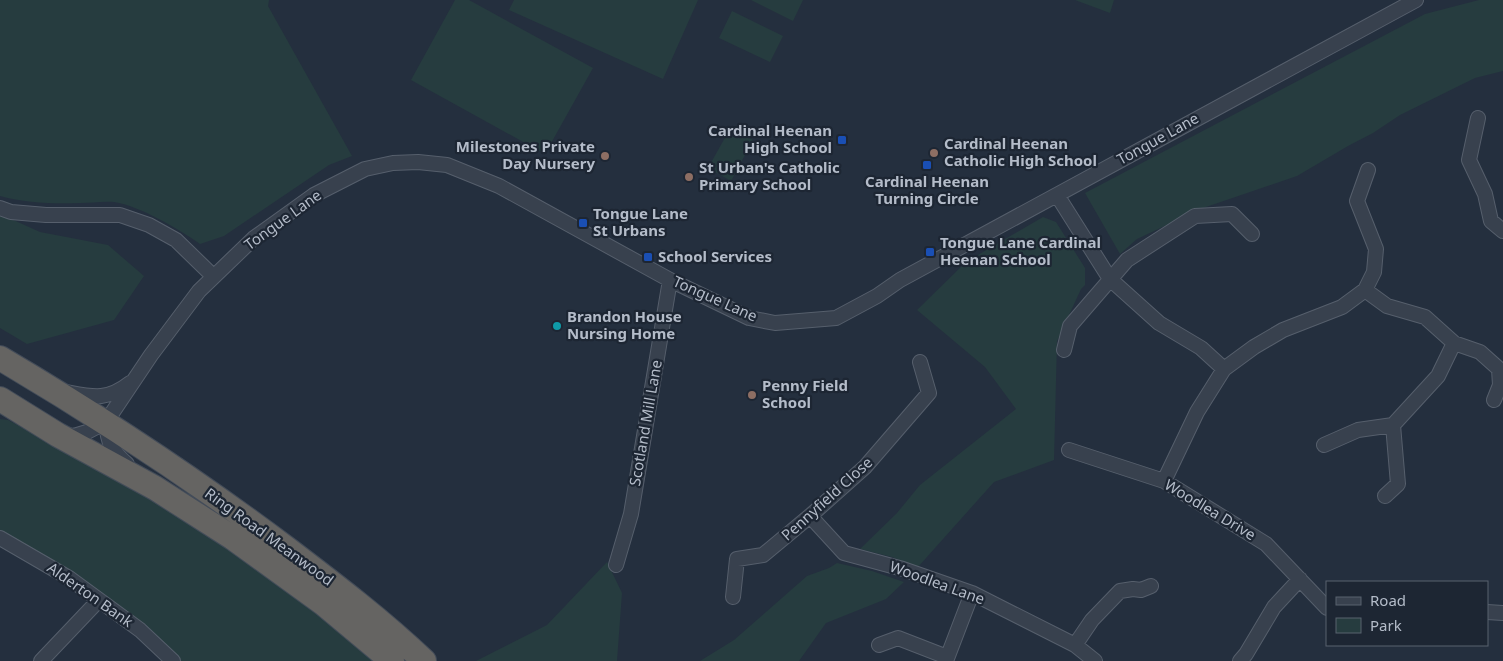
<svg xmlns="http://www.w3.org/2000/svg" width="1503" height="661" font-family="'Noto Sans',sans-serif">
<rect width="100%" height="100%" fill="#242f3e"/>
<path fill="#263c3f" d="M0,0h269l-1,6 84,150 -23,9 -105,71 -24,8c-21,-15 -60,-38 -86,-42 -11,-1 -23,1 -34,1 -27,1 -54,0 -80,-7z
M455,0h14l124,68 -48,86 -134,-74z
M514,0h184l-35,79 -154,-69z
M751,0h52l-10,21z
M1075,0h39l-4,13z
M1479,0h24v71l-28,7 -75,37 -27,18 -25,13 -51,30 -94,32 -66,31 -17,15 -35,-61 340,-179z
M732,11l51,25 -13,26 -51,-24z
M731,127l22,13 -22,41 -23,-13z
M0,214l40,18 68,13 36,31 -30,44 -87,24 -27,-16z
M1043,217l13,5 29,46v17l-4,4 -24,52 -3,119 -60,22 -76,85 -26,-10 -32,-8 37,-36 23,-28 96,-76 -31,-42 -68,-57 49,-48z
M0,419l8,1c76,39 150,81 221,128 55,36 109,75 163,113h-219l-33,-31 -140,-92z
M607,562l15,31 -5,68h-141l71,-36z
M837,563l35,8 32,11 -18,17 -60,24 -27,38h-99l34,-21 73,-64 22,-8z"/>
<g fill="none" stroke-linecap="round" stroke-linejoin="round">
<g stroke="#565f6c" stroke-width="16">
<path id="minor" d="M1478,118l-9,42 16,34 6,27 12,10
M1057,195l53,84 49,44 42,25 23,21
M0,208l11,4 35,3h74l29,10 27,15 37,36
M1365,290l22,16 38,11 29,26 26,9 19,17 1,16 -6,15
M1064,350l6,-24 57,-66 68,-44 37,-2 20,20
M66,392c27,5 41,9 64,-9
M106,422c2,22 5,28 21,42
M64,435l10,1 13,-4 19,-10 45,-67 48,-64 55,-53 60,-43 51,-26 28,-6 25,-1 29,3 52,21 171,94 79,38 26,5 61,-5 41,-22 23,-16 516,-280
M1324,445l34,-15 35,-5
M1069,450l95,31 102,63 61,64
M1164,481l33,-69 27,-43 30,-22 29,-17 59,-23 23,-17 9,-18 2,-23 -19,-48 11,-31
M1385,496l13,-12 -5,-59 45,-49 16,-33
M810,516l34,37 59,16 69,24 103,52 20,16
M0,538l69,40 71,52 33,31
M616,565l15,-51 39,-234
M733,597l4,-38 26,-4 47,-39 55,-49 64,-74 -9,-31
M1487,612l16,1
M879,645l19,-7 49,19
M1075,645l17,-25 28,-29 13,-2 8,1 10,-4
M41,661l58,-61
M946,661l26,-68
M1240,661l6,-7 28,-47 26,-28"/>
</g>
<g stroke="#434c59" stroke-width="26">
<path id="trunk" d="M0,358c100,59 197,123 290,193 46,35 92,70 134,110
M0,399l58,36 97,53 78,50 91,66 68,57"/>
</g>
<use href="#minor" stroke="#38414e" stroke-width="14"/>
<use href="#trunk" stroke="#656462" stroke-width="24"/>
</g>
<g fill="#1a4fb4" stroke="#1d2633" stroke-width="2">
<rect x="837" y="135" width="10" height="10" rx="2.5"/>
<rect x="922" y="160" width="10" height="10" rx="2.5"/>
<rect x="578" y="218" width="10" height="10" rx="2.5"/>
<rect x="925" y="247" width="10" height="10" rx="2.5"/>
<rect x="643" y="252" width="10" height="10" rx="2.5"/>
</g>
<g fill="#8d6e63" stroke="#1d2633" stroke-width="2">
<circle cx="934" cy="153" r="5"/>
<circle cx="605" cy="156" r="5"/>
<circle cx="689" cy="177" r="5"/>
<circle cx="752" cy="395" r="5"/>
</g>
<circle fill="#0f9aa8" stroke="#1d2633" stroke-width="2" cx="557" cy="326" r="5"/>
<g text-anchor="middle" stroke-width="4.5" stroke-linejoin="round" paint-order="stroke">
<g font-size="15" font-weight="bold" fill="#b4bcc9" stroke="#1d2633" text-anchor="start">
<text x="832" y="136" text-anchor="end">Cardinal Heenan<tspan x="832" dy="17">High School</tspan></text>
<text x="944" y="149">Cardinal Heenan<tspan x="944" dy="17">Catholic High School</tspan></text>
<text x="595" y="152" text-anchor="end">Milestones Private<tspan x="595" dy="17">Day Nursery</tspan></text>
<text x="699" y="173">St Urban's Catholic<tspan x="699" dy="17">Primary School</tspan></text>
<text x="927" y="187" text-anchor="middle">Cardinal Heenan<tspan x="927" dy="17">Turning Circle</tspan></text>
<text x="593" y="219">Tongue Lane<tspan x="593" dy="17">St Urbans</tspan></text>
<text x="940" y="248">Tongue Lane Cardinal<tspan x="940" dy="17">Heenan School</tspan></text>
<text x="658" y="262">School Services</text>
<text x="567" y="322">Brandon House<tspan x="567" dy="17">Nursing Home</tspan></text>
<text x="762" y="391">Penny Field<tspan x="762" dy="17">School</tspan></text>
</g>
<g font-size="15" fill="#b4bcc9" stroke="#1d2633">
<text transform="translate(1158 139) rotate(-29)" y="5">Tongue Lane</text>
<text transform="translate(283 220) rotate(-36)" y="5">Tongue Lane</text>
<text transform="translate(715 299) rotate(24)" y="5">Tongue Lane</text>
<text transform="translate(646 423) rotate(-80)" y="5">Scotland Mill Lane</text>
<text transform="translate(827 499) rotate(-42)" y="5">Pennyfield Close</text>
<text transform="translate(1210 510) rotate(31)" y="5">Woodlea Drive</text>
<text transform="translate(269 537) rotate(36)" y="5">Ring Road Meanwood</text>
<text transform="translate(937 583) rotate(20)" y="5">Woodlea Lane</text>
<text transform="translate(90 595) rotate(35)" y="5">Alderton Bank</text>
</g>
</g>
<rect x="1326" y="581" width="162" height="65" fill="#1d2633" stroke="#59626f"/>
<rect x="1336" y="597" width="25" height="8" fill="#38414e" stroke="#59626f"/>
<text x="1370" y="606" font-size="15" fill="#b4bcc9">Road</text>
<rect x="1336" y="618" width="25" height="15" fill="#263c3f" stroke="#59626f"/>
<text x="1370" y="631" font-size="15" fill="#b4bcc9">Park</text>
</svg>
